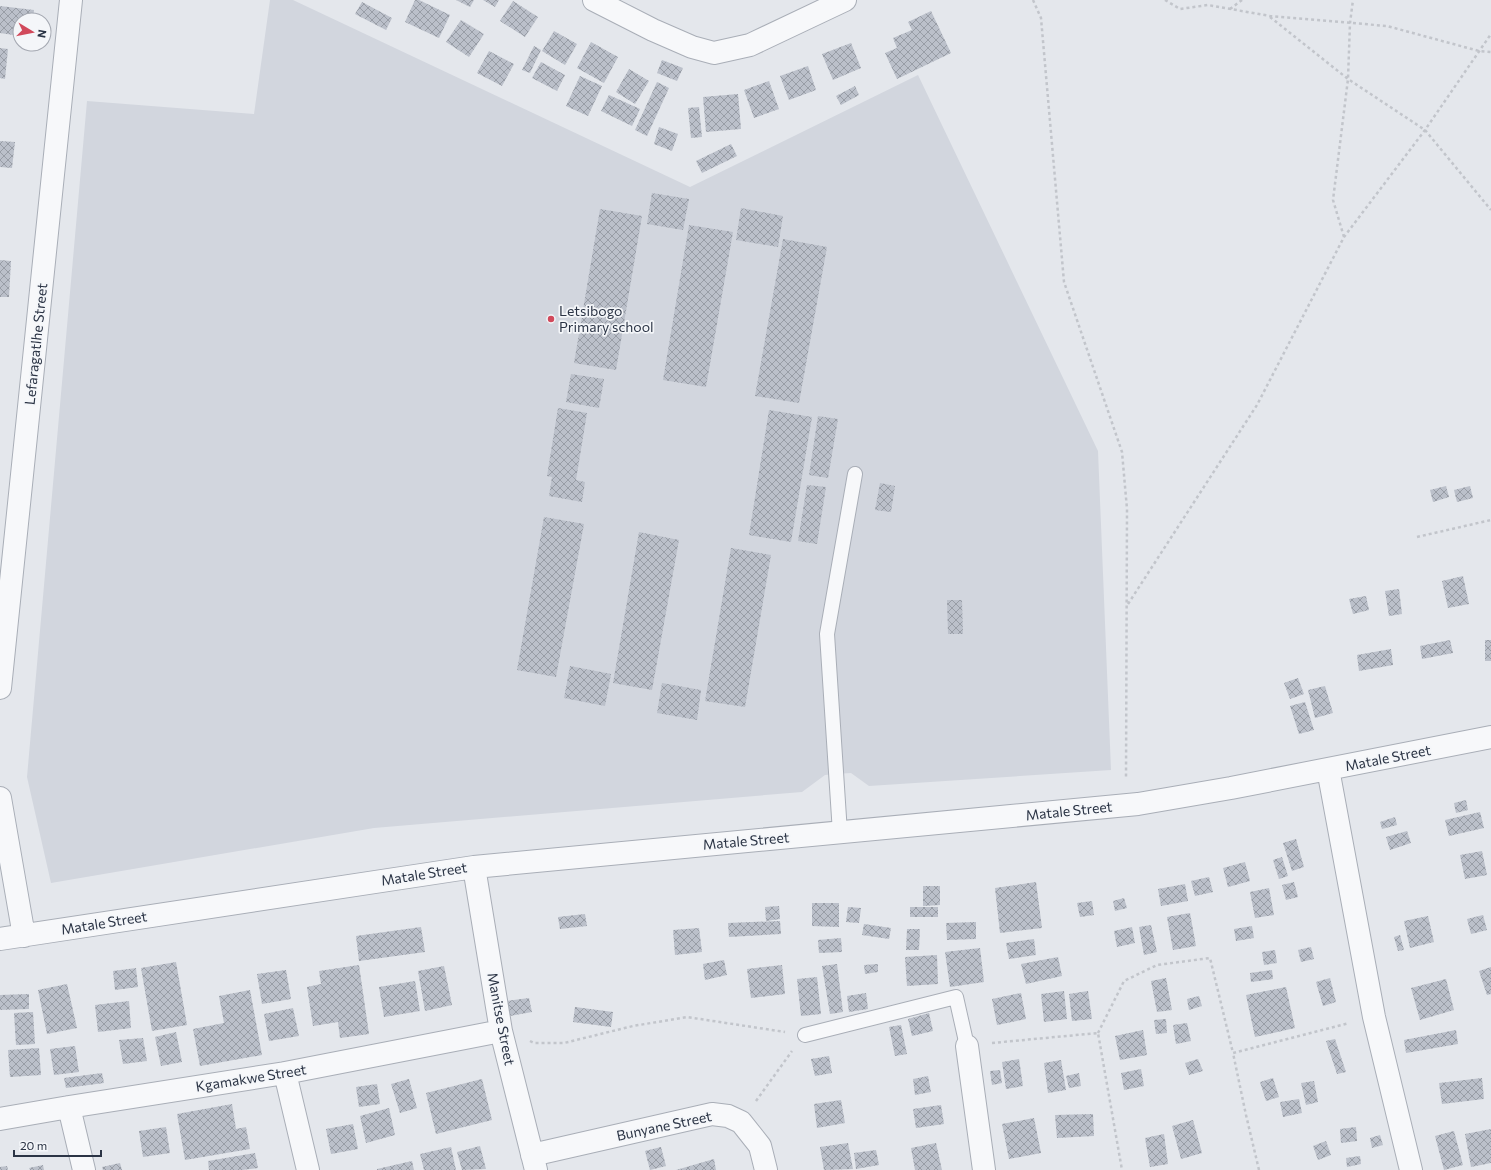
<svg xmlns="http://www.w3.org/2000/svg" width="1491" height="1170" font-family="Commissioner,sans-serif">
<defs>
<pattern id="building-cross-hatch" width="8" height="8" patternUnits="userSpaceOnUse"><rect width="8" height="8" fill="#bbc0ca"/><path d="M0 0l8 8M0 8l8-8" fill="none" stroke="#989da6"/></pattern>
</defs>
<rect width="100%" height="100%" fill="#e4e7ec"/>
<path fill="#d2d6de" d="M270,0h23l397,187 228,-112 180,376 13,319 -242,16 -18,-13 -15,1 -11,1 -23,17 -428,36 -323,55 -24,-106 60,-676 167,13z"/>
<path fill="url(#building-cross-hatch)" d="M415,0h4l31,15 -11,23 -34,-16z
M456,0h18l-4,7z
M483,0h16l-4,7z
M513,1l25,16 -13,20 -25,-16z
M362,2l30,16 -6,12 -31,-16z
M0,6l34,4 -1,10h-13v16l-20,-3z
M931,11l20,42 -54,26 -12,-26 12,-5 -4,-10 19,-8 -4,-8z
M461,20l23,14 -15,23 -23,-15z
M554,31l23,13 -12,21 -23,-14z
M591,42l27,15 -14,26 -27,-15z
M851,43l10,25 -28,12 -11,-26z
M534,46l7,4 -11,23 -8,-3z
M0,48l8,1 -3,30 -5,-1z
M489,51l25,13 -12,22 -25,-13z
M662,60l21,8 -6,13 -20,-8z
M541,62l24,13 -8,16 -25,-13z
M808,66l8,24 -27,10 -9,-24z
M629,69l20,12 -14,23 -19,-12z
M580,76l22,10 -14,30 -22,-10z
M769,81l10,28 -25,9 -10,-28z
M657,82l12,6 -22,48 -12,-6z
M855,86l4,9 -18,10 -5,-9z
M738,94l3,35 -35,3 -3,-35z
M609,95l31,14 -8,17 -31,-15z
M699,107l3,30 -11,1 -3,-30z
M659,127l19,7 -6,17 -18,-7z
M0,141l15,1 -3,26 -12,-1z
M731,144l6,12 -35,17 -6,-12z
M652,193l37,6 -6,31 -36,-6z
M741,208l42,8 -5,31 -42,-7z
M600,209l42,7 -26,154 -42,-7z
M689,225l44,7 -27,155 -43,-7z
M783,239l44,8 -28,156 -44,-7z
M0,260l11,1 -2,36h-9z
M571,374l33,5 -5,29 -33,-6z
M558,408l29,5 -11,67 9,2 -3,20 -33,-6 3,-19 -5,-1z
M769,410l43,7 -21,125 -42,-7z
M818,416l20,3 -10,59 -19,-3z
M880,483l15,3 -4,26 -16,-2z
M807,485l19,2 -9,57 -19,-3z
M1446,486l3,11 -16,5 -3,-12z
M1470,486l3,12 -16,4 -3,-12z
M544,517l40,7 -28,153 -39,-7z
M639,532l40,8 -27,150 -39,-7z
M731,548l40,7 -26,152 -40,-6z
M1463,576l6,28 -21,4 -6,-27z
M1399,589l3,25 -13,2 -4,-25z
M1366,596l3,14 -16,4 -4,-15z
M947,600h15l1,34h-15z
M1450,640l3,13 -31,6 -2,-13z
M1485,640h6v21h-6z
M1391,649l2,16 -34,6 -2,-16z
M570,666l41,8 -6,32 -41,-8z
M1298,678l6,16 -14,5 -6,-16z
M662,683l39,7 -4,30 -40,-7z
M1325,686l8,27 -18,5 -7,-28z
M1305,702l9,28 -15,4 -9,-28z
M1466,800l2,10 -12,3 -2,-10z
M1480,812l4,16 -35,8 -4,-16z
M1395,817l2,8 -15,4 -2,-7z
M1407,831l4,12 -21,7 -4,-13z
M1296,839l8,28 -12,4 -9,-28z
M1482,851l5,24 -22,4 -5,-24z
M1282,857l6,19 -9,3 -6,-19z
M1245,862l5,19 -22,6 -5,-19z
M1209,877l4,15 -18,4 -4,-15z
M1036,882l6,46 -42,5 -5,-45z
M1294,882l4,15 -12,3 -4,-15z
M1185,884l3,17 -27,5 -3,-17z
M923,886h17v19l-17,1z
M1269,888l5,27 -19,3 -5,-26z
M1124,898l3,10 -12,3 -2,-10z
M1092,901l2,14 -14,2 -3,-14z
M812,903h27v24l-27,-1z
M779,906l1,13 -14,2 -1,-14z
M848,907l13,1 -2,15 -13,-1z
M910,907h28v10h-28z
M1190,913l6,33 -23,4 -6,-33z
M585,914l2,12 -27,3 -2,-12z
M1483,915l4,15 -16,4 -4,-15z
M1428,916l6,26 -24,6 -6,-27z
M780,921l1,13 -52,3 -1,-14z
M976,922v17l-29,1 -1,-17z
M864,924l27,4 -2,11 -27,-4z
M1151,925l6,27 -13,3 -5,-28z
M1252,926l2,12 -18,3 -2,-12z
M421,927l4,25 -66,9 -3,-25z
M1132,927l3,16 -18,4 -3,-16z
M699,928l3,24 -27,3 -2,-25z
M907,929h13l-1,21h-13z
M1400,935l4,15 -6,1 -4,-14z
M841,938l1,14 -23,1 -1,-13z
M1034,939l2,16 -27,4 -3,-16z
M1311,947l3,12 -13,3 -3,-12z
M980,948l4,34 -34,5 -5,-35z
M1275,950l2,13 -13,2 -2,-13z
M937,955l1,29 -31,2 -2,-29z
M1058,957l4,19 -36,8 -5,-20z
M724,960l3,15 -22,5 -2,-16z
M176,962l11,63 -35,6 -11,-63z
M837,964l6,48 -13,2 -8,-48z
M878,964v8l-13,2 -1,-9z
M359,965l10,69 -29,4 -2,-16 -25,4 -6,-39 14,-3 -2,-13z
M782,965l3,29 -34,4 -4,-29z
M444,966l8,39 -27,6 -7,-40z
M1491,967v27l-4,1 -8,-24z
M136,968l2,19 -23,3 -2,-19z
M286,970l5,29 -29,5 -5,-30z
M1272,970l1,9 -22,3 -1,-9z
M817,977l4,37 -20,2 -4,-37z
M1166,978l6,32 -15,2 -6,-31z
M1330,978l6,24 -13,4 -7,-24z
M1446,979l8,31 -34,10 -9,-32z
M415,981l5,30 -36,6 -5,-30z
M67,984l10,44 -30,6 -9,-44z
M1286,987l9,41 -40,9 -9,-42z
M250,990l12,65 -62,11 -7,-37 31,-6 -5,-27z
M1064,991l3,28 -23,3 -3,-28z
M1088,991l4,28 -20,2 -3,-27z
M866,993l2,16 -19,3 -2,-16z
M1021,993l5,26 -29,6 -5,-26z
M29,994v15l-29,1v-15z
M1199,996l3,10 -13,4 -2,-11z
M529,998l3,14 -22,4 -3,-15z
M129,1001l2,27 -33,4 -3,-27z
M575,1007l38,5 -2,15 -38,-5z
M293,1008l6,28 -30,5 -5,-27z
M33,1012l2,32 -19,1 -2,-32z
M929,1013l4,18 -21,5 -4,-17z
M1166,1019l1,14 -11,1 -2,-14z
M1187,1023l4,18 -15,3 -3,-19z
M901,1025l6,29 -12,2 -6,-29z
M1143,1030l4,25 -27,5 -5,-24z
M1456,1030l2,14 -52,9 -2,-13z
M176,1032l6,30 -21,4 -6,-29z
M143,1038l4,23 -24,3 -4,-24z
M1335,1039l11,33 -9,2 -11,-33z
M75,1046l4,26 -25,3 -4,-26z
M39,1048l2,27 -31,2 -2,-27z
M829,1056l3,17 -17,3 -4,-17z
M1019,1059l4,27 -17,3 -4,-27z
M1198,1059l5,12 -14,4 -4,-12z
M1061,1060l5,30 -18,3 -4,-30z
M1141,1069l3,17 -20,4 -3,-17z
M1000,1070l2,13 -10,2 -2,-14z
M102,1073l2,10 -38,5 -2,-10z
M1079,1073l2,13 -12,2 -3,-12z
M928,1076l3,16 -16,3 -2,-16z
M1273,1078l6,19 -13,4 -6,-19z
M1482,1078l2,21 -42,5 -3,-21z
M409,1079l8,29 -17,5 -9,-29z
M482,1079l10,41 -56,14 -10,-41z
M1314,1081l4,21 -12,3 -5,-22z
M377,1084l3,20 -21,3 -3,-20z
M1299,1099l3,14 -19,4 -3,-15z
M841,1100l4,23 -28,5 -3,-24z
M232,1104l4,25 10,-2 4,22 -65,11 -8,-46z
M941,1105l3,19 -28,4 -3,-19z
M389,1108l6,27 -29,8 -6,-27z
M1093,1114l1,22 -37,2 -2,-23z
M1034,1118l7,35 -32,6 -7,-35z
M1193,1120l9,33 -21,6 -9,-33z
M353,1124l5,25 -27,5 -5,-25z
M166,1127l4,26 -27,4 -4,-26z
M1356,1127l1,14 -16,2 -1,-14z
M1491,1129v34l-20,4 -6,-33z
M1454,1131l9,34 -19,5 -9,-34z
M1164,1134l4,30 -18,3 -5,-29z
M1380,1135l3,10 -11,3 -2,-10z
M1326,1141l5,14 -13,5 -5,-14z
M848,1143l5,26 -29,1 -4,-23z
M936,1143l6,27h-27l-4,-22z
M480,1146l6,23 -24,1 -5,-18z
M451,1147l5,23h-32l-4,-16z
M661,1147l5,19 -16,4 -5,-19z
M876,1150l3,15 -23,4 -2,-16z
M255,1153l3,15 -16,2h-33l-1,-9z
M1360,1156l1,8 -14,3 -1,-9z
M714,1159l2,11h-40z
M412,1161l2,9h-37v-1z
M120,1163l2,7h-19l-1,-3z
M43,1165l1,5h-14l-1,-2z
M7,1166l1,4h-8v-3z"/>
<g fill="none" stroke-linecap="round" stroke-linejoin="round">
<g stroke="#a9aeb7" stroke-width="16">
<path id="lane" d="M840,833l-13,-199 28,-160
M805,1035l151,-38 11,49"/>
</g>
<g stroke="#a9aeb7" stroke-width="24">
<path id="street" d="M594,0l59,30 39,17 22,6 36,-8 95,-45
M0,688l71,-688
M1328,769l46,248 37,153
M0,798l24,138
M474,867l27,164 35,139
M0,939l474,-72 664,-63 93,-16 260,-51
M967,1046l17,124
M285,1073l23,97
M69,1107l15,63
M0,1119l69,-12 216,-34 216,-42
M532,1155l180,-41 16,2 13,6 19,24 6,24"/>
</g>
<path stroke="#c2c5cb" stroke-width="2.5" stroke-dasharray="3 3" stroke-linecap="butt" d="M1033,0l8,18 23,264 58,170 5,57 -1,270
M1165,0l15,9 28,-4 62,11 117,10 92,25 12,1
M1230,9l12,-9
M1270,17l78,62 77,51 66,80
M1344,237l-11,-37 15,-121 2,-56 3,-23
M1417,537l74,-17
M1128,604l129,-199 87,-168 81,-107 66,-96
M1098,1033l26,-52 33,-16 53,-7 23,95
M530,1041l4,2h30l69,-17 54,-9 98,15
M992,1043l106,-10 24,137
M756,1101l36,-50
M1259,1170l-13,-55 -13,-62 116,-30"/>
<use href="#lane" stroke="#f7f8fa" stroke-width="14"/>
<use href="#street" stroke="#f7f8fa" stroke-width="22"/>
</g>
<circle fill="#d1495b" stroke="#f4f6f9" stroke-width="1.5" cx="551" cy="319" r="4"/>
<g text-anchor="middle" stroke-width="3.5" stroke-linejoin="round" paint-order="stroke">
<g font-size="14" fill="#2b3445" stroke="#f4f6f9" text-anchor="start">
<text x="559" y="316">Letsibogo<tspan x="559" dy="16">Primary school</tspan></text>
</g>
<g font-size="14" fill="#2b3445" stroke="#f4f6f9">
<text transform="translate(36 344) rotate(-84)" y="5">Lefaragatlhe Street</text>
<text transform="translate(1388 758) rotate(-11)" y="5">Matale Street</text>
<text transform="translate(1069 811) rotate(-6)" y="5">Matale Street</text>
<text transform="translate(746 841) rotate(-5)" y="5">Matale Street</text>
<text transform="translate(424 874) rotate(-9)" y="5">Matale Street</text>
<text transform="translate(104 923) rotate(-9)" y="5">Matale Street</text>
<text transform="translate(501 1019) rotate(79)" y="5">Manitse Street</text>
<text transform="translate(251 1078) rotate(-9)" y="5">Kgamakwe Street</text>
<text transform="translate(664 1126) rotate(-12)" y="5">Bunyane Street</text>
</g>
</g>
<g transform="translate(32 32) rotate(100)"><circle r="19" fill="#f4f6f9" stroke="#a4a8b1"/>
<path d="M0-3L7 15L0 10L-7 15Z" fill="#d1495b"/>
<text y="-6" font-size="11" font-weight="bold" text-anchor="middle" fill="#2b3445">N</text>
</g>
<path d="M14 1150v6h87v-6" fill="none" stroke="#2b3445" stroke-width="2"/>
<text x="20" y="1150" font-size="12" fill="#2b3445" stroke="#f4f6f9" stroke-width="3" paint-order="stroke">20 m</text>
</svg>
